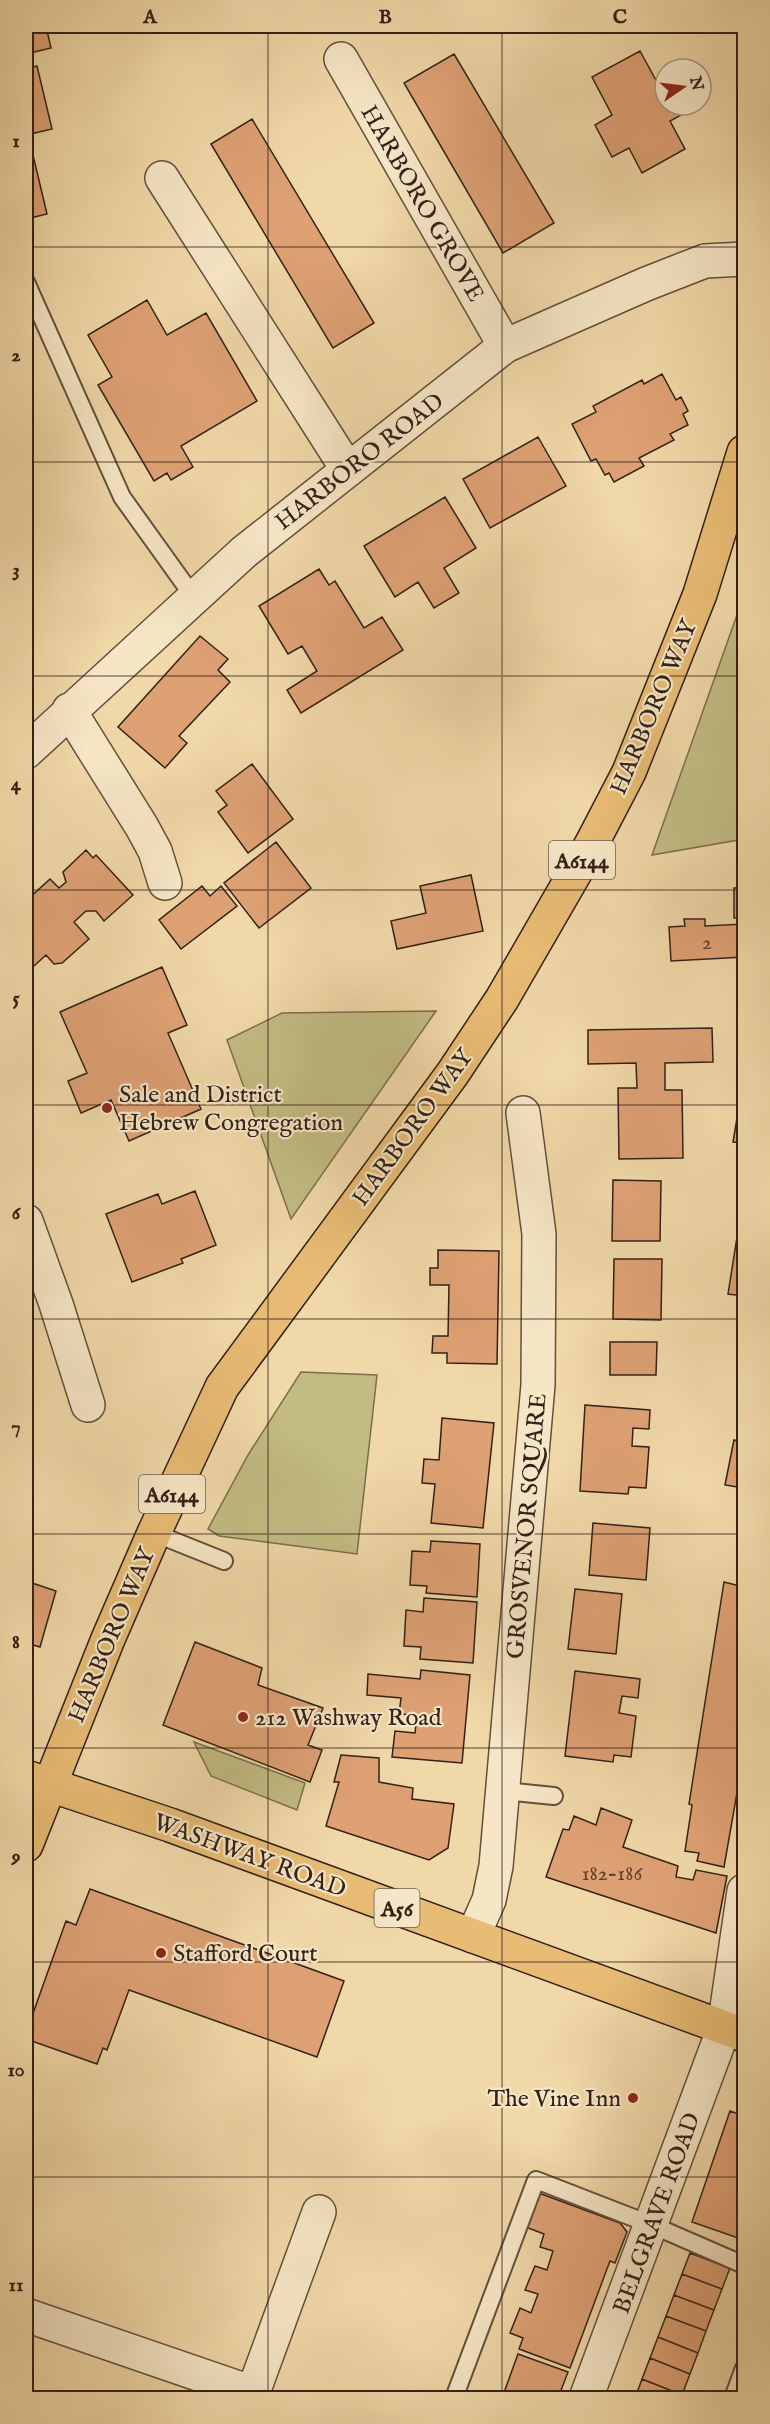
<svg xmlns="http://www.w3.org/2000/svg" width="770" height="2424" font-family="'IM FELL English',serif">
<rect width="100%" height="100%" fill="#f1d8a8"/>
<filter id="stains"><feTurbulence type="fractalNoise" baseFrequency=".00333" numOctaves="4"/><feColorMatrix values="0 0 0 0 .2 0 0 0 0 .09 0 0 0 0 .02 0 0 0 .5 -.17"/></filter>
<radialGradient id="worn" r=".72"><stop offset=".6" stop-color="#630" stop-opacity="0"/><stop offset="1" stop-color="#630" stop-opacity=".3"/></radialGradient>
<path fill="#c2bc83" stroke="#7a6e4e" stroke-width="1.5" d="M744,595v244l-92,16z
M436,1011l-145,208 -64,-179 55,-27z
M301,1372l76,3 -20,179 -138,-18 -11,-7 40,-74z
M194,1742l111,41 -8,27 -86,-34z"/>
<path fill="#dea174" stroke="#322119" stroke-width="1.5" d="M26,26h20l5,22 -25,6z
M640,51l23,42 2,-1v13h14l4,9 -13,7 15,28 -43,24 -13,-25 -17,9 -17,-32 17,-10 -20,-38z
M454,54l100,169 -51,30 -99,-170z
M37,66l15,63 -26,6v-66z
M252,119l122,204 -41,25 -122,-204z
M32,151l15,63 -21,5v-66z
M147,300l20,35 39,-22 51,88 -76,45 12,21 -22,13 -4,-7 -13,8 -56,-96 14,-8 -24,-42z
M662,374l14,26 5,-3 7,14 -5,3 5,11 -18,9 4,6 -35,18 5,8 -30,16 -5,-9 -4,2 -9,-16 -5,2 -19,-37 24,-12 -3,-6 49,-26 2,4z
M538,437l28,49 -76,42 -27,-49z
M445,497l31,51 -32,20 15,25 -25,15 -16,-26 -23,15 -31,-51z
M319,569l10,16 6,-4 29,47 18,-11 21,33 -102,63 -14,-23 30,-19 -15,-25 -14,8 -29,-48z
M26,596l7,8 -7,7z
M200,636l28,23 -10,11 12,12 -51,54 8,7 -22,25 -47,-41z
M252,764l41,55 -45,34 -30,-41 9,-7 -11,-14z
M276,842l35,46 -52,40 -35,-45z
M86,850l7,8 3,-3 37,40 -29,26 -8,-10h-10l-12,11 15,17 -27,24 -8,1 -8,-9 -13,12 -7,-9v-51l3,-4 -3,-2 24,-22 9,9 7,-6 -3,-10z
M471,875l12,56 -86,18 -6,-28 35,-8 -6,-27z
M202,886l8,10 11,-10 16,20 -56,43 -22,-29z
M734,888h10v29l-10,1z
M684,919h21v7l39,-2v33l-73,4 -2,-34 16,-1z
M162,967l25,58 -19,8 33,76 -72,32 -18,-41 -30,13 -13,-32 19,-8 -27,-61z
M712,1028l1,34 -48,1v27h17l1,68 -64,1 -1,-71h19l-1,-25 -48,1v-34z
M744,1077v66l-11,-1z
M613,1180l48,1 -1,60h-48z
M195,1191l21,54 -35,14 2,4 -51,19 -26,-68 52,-20 4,10z
M737,1237l7,1v58l-16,-2z
M438,1250l61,1 -2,113 -50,-1v-10h-15l1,-17h15l1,-51h-19v-17h8z
M614,1259h48l-1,61 -48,-1z
M610,1342h47l-1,33h-46z
M585,1405l65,5 -1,19 -16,-1 -1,18 17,1 -3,41 -17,-1 -1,7 -48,-3z
M442,1418l52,5 -11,105 -52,-5 4,-39 -13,-1 2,-24 15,1z
M734,1440l10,2v46l-19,-3z
M593,1523l57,5 -4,52 -57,-5z
M431,1541l49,3 -3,53 -51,-4 1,-7 -17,-1 2,-34 18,1z
M26,1581l30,10 -16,56 -14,-4z
M724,1582l20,5v166l-20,114 -27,-6 2,-8 -14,-2 7,-46 -3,-1z
M575,1589l47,5 -6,60 -48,-5z
M424,1598l53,4 -4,61 -53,-4 1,-12 -17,-1 2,-36 17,2z
M195,1642l67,26 -4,17 65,23 -15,37 14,5 -12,32 -147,-57z
M421,1670l49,5 -8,88 -70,-6 3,-26 20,2 2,-18 -18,-1 2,-16 -34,-3 1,-21 52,5z
M575,1671l65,8 -2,19 -16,-2 -3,17 17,3 -5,41 -17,-2 -1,7 -48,-6z
M341,1755l38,3v24l34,6 -1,11 42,5 -6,44 -19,12 -103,-34 13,-44h-5z
M601,1808l31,12 -9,27 55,19 -2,11 17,3 3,-10 31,6 -11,57 -170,-56 17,-48 6,1 5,-14 22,9z
M90,1889l254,92 -27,76 -188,-67 -22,60 -4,-2 -6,16 -71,-25v-6l40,-112 10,4z
M730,2111l14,5v124l-52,-18z
M536,2192l84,31 7,9 -12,31 -5,-2 -40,107 -51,-19 4,-11 -13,-5 10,-25 11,5 7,-19 -13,-4 10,-24 12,4 6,-19 -13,-4 4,-13 -21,-8z
M690,2253l40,15 -8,21 -40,-15z
M682,2274l40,15 -8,21 -40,-15z
M674,2295l40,15 -8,21 -40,-15z
M666,2316l40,15 -8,22 -40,-16z
M658,2337l40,16 -8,21 -40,-16z
M518,2354l50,18 -10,26h-56z
M650,2358l40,16 -8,21 -40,-16z
M642,2379l40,16 -1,3h-46z"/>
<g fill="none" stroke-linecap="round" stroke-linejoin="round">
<g stroke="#624f3d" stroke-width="20">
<path id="service" d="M26,282l96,215 71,99
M154,1533l70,28
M504,1791l50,5
M454,2398l82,-218 116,45 92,40
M733,2398l11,-30"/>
</g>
<g stroke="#624f3d" stroke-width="36">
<path id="minor" d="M341,59l164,287
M162,178l186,292
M69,710l73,117 13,24 10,32
M26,752l218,-200 261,-206 141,-62 59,-23 39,-2
M26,1221l30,83 32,101
M473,1936l16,-36 7,-34 42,-481 1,-151 -16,-121
M26,2315l227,78
M251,2398l68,-186
M586,2398l138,-370 20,-137"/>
</g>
<g stroke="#322119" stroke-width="36">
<path id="primary" d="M26,1845l82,-206 46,-106 68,-146 231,-314 49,-74 89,-154 38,-73 71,-178 44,-142"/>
</g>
<g stroke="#322119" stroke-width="36">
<path id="trunk" d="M26,1777l144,48 574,210"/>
</g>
<use href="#service" stroke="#f6e6c6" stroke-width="16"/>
<use href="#minor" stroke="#f6e6c6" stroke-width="33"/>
<use href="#primary" stroke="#e8bc74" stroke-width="33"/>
<use href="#trunk" stroke="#e8bc74" stroke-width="33"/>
</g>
<path fill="none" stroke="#322119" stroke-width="1.5" stroke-opacity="0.55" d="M268,26v2372M502,26v2372M26,247h718M26,462h718M26,676h718M26,890h718M26,1105h718M26,1319h718M26,1534h718M26,1748h718M26,1962h718M26,2177h718"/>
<g fill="#8f2418" stroke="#f6e6c6" stroke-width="2">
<circle cx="107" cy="1108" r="6"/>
<circle cx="243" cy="1717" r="6"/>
<circle cx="161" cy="1953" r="6"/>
<circle cx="633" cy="2098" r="6"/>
</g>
<g text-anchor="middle" stroke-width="4.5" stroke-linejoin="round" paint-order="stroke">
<g font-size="21" fill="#5d4130">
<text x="707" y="949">2</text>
<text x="612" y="1880">182-186</text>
</g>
<g fill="#f6e6c6" stroke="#6d5c4d" stroke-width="1.5">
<rect x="549" y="841" width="66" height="38" rx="4.5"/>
<rect x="139" y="1475" width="66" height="38" rx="4.5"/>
<rect x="374.5" y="1889" width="45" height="38" rx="4.5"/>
</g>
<g font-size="22" font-weight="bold" fill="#322119">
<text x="582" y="868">A6144</text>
<text x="172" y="1502">A6144</text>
<text x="397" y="1916">A56</text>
</g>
<g font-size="24" fill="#322119" stroke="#f6e6c6">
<text transform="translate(423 203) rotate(60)" y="8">HARBORO GROVE</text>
<text transform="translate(359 461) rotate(-38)" y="8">HARBORO ROAD</text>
<text transform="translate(653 707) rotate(-67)" y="8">HARBORO WAY</text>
<text transform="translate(412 1127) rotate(-54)" y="8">HARBORO WAY</text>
<text transform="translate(526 1526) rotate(-85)" y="8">GROSVENOR SQUARE</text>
<text transform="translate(111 1635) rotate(-67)" y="8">HARBORO WAY</text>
<text transform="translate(250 1855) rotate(20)" y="8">WASHWAY ROAD</text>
<text transform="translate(656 2213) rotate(-70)" y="8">BELGRAVE ROAD</text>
</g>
<g font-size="24" fill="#322119" stroke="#f6e6c6" text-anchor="start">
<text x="119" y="1102">Sale and District<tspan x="119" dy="28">Hebrew Congregation</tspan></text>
<text x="255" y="1725">212 Washway Road</text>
<text x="173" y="1961">Stafford Court</text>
<text x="621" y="2106" text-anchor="end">The Vine Inn</text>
</g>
</g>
<rect width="770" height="2424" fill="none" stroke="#f1d8a8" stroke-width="66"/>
<g transform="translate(683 87) rotate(76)"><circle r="28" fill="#f6e6c6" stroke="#a89781" stroke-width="1.5"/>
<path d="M0-4.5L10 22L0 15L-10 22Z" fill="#8f2418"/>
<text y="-9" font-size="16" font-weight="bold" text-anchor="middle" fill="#322119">N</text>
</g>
<rect x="33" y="33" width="704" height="2358" fill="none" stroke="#322119" stroke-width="2"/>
<g font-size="20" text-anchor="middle" font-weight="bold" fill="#322119">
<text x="150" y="23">A</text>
<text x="385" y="23">B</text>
<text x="620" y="23">C</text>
<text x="16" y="147">1</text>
<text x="16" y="361">2</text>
<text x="16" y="576">3</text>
<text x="16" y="790">4</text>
<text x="16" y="1004">5</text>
<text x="16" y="1219">6</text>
<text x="16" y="1433">7</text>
<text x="16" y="1648">8</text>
<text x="16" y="1862">9</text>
<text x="16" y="2076">10</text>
<text x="16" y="2291">11</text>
</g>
<rect width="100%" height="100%" filter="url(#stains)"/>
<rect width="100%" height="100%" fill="url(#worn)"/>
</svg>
